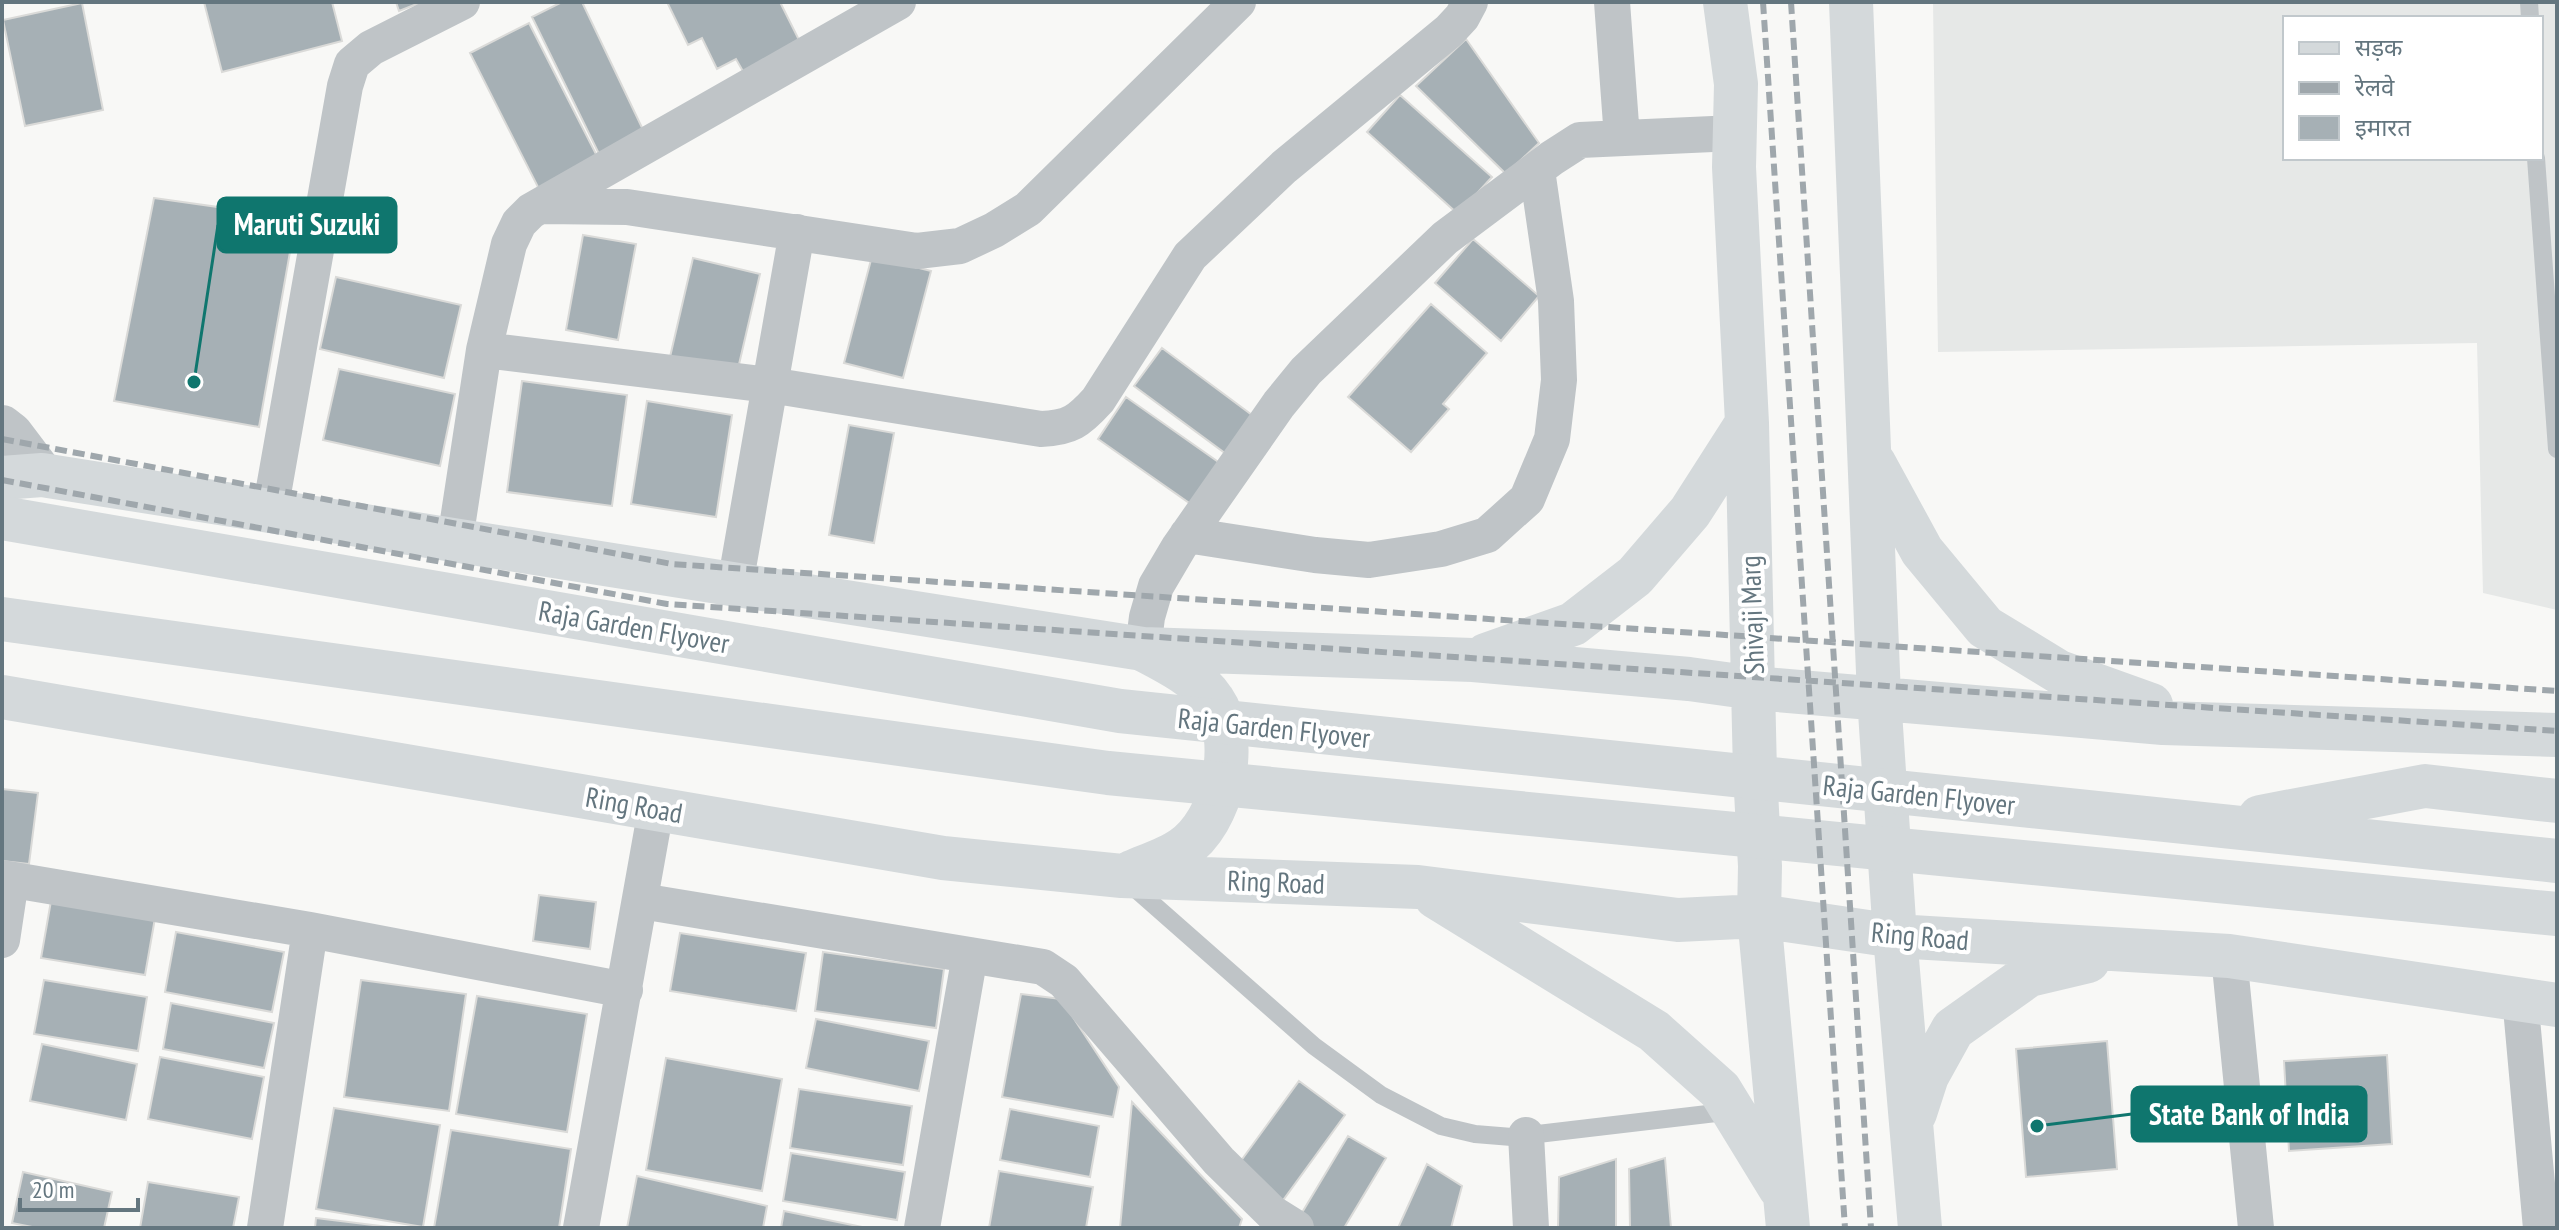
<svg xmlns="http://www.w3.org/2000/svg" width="2559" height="1230" font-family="'PT Sans Narrow','Noto Sans Devanagari',sans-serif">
<rect width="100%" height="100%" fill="#f8f8f6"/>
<path fill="#e6e8e7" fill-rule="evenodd" d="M1933,2h624v608l-74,-17 -6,-250 -539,9zM2285,18h256v140h-256z"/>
<path fill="#a6b0b5" stroke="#dadad8" stroke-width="2" d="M204,2h128l10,39 -120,31z
M396,2h26l-23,9z
M562,2h20l64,134 -45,22 -69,-141z
M667,2h113l21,42 -57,29 -8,-14 -19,10 -15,-31 -14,7z
M82,3l21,107 -78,16 -22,-106z
M529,23l70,137 -59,31 -70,-138z
M1466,39l73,104 -33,31 -90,-88z
M1400,95l92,82 -34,37 -91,-82z
M154,198l142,20 -37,209 -145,-26z
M583,235l53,9 -18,96 -52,-10z
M1473,239l66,57 -38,45 -66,-58z
M872,256l59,15 -28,107 -59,-15z
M693,258l67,16 -23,99 -67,-16z
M336,277l125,28 -17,73 -124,-29z
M1431,304l56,49 -44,51 6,5 -38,43 -63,-55z
M1162,348l98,73 -27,38 -99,-73z
M339,369l116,25 -15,72 -117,-26z
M522,381l105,14 -15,111 -105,-14z
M1126,397l98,69 -29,41 -97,-68z
M647,401l85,14 -16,102 -85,-13z
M849,425l45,8 -20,110 -45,-8z
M2,789l36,4 -9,71 -27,-3z
M539,895l57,7 -6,47 -57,-8z
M51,901l104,17 -10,57 -104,-17z
M176,932l108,20 -12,60 -107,-20z
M680,933l126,20 -10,58 -126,-20z
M823,952l121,17 -8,59 -121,-17z
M44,980l103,17 -9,54 -104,-17z
M361,980l105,14 -17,117 -105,-14z
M1021,994l40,5 58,88 -6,30 -111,-20z
M477,996l110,18 -20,118 -111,-18z
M171,1003l103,20 -10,45 -101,-19z
M816,1019l113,22 -10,50 -113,-23z
M2107,1041l10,128 -91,8 -10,-128z
M42,1044l95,20 -11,56 -96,-19z
M2387,1055l5,89 -103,7 -5,-90z
M160,1057l104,20 -12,62 -104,-20z
M666,1058l116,21 -20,112 -116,-21z
M1299,1081l46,34 -64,88 -46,-34z
M799,1089l113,17 -9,59 -113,-17z
M1132,1102l110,117 -3,9h-119z
M334,1108l106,17 -17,102 -107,-18z
M1010,1109l89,17 -9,51 -90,-17z
M451,1130l120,19 -12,79h-125z
M1348,1136l38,22 -42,70h-36l-11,-7z
M791,1153l114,19 -8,48 -114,-19z
M1665,1158l6,70h-41l-1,-59z
M1616,1159v69h-58l1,-51z
M1427,1164l35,22 -11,42h-53z
M999,1171l94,16 -7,41h-97z
M23,1172l89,20 -8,36h-67l-25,-5z
M637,1176l130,30 -4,22h-136z
M148,1182l91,15 -6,31h-93z
M784,1211l83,17h-86z
M316,1218l81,10h-82z"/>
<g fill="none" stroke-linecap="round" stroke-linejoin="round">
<path stroke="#bfc4c7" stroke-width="18" d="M2529,2l1,16
M2536,158l21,291
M1130,884l184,162 67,49 60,31 34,8 37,3 221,-26"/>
<path stroke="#bfc4c7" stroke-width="36" d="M1612,2l10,136
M543,206l84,1 290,44 43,-5 34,-16 34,-21 210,-207
M484,350l286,35 27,-153
M270,511l75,-425 7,-22 19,-16 91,-46
M1187,535l128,20 54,5 72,-11 46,-14 40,-36 25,-60 7,-59 -3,-79 -19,-131
M455,540l29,-190 25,-106 10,-21 12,-12 367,-209
M735,585l35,-200 271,44c29,-1 38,-8 57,-29l92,-144 94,-89 165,-136 13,-14 8,-15
M1143,649l4,-32 9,-31 23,-39 100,-143 27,-33 139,-133 107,-80 28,-18 155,-7
M2,878l308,52 315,60
M641,901l402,66 21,14 155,180 53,52 24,15
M2,940l9,-60
M2229,956l27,272
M2520,997l21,231
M1526,1135l5,93
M265,1228l45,-298
M581,1228l75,-419
M922,1228l48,-273"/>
<path stroke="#bfc4c7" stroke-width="44" d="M2,427l9,7 31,41"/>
<path stroke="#d4d9db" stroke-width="44" d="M1725,2l11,82 -2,83 13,256 8,350 5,93 -1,50 29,312
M1851,2l28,695 16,239 25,292
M1874,463l48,88 63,76 74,45 92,33
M2,478l40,-3 1101,174 330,11 216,19 65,9 409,35 394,12
M1486,655l87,-31 62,-48 55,-64 57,-89
M2,697l941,161 179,18 296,11 260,33 81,-4 136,20 334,20 328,49
M1132,872c16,-7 35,-13 50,-23 41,-27 59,-108 31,-149 -14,-22 -46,-38 -69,-50
M1436,897l218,134 66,59 60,98
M1915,1113l12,-37 26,-47 76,-54 59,-14"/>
<path stroke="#d4d9db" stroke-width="44" d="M2,518l1118,193 1437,150
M2,619l1106,154 1449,141
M2260,817l165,-31 132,15"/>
<path stroke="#9fa7ac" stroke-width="6" stroke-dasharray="12 6" stroke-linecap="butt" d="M1763,2l82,1226
M1791,2l80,1226
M2,439l670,125 1885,127
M2,480l665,124 1890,127"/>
</g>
<g text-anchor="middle" stroke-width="8" stroke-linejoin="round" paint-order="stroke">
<g font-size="28" fill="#64767f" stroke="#fff">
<text transform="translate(1752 615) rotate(-92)" y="10">Shivaji Marg</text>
<text transform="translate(634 627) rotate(10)" y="10">Raja Garden Flyover</text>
<text transform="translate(1274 728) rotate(6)" y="10">Raja Garden Flyover</text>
<text transform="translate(1919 795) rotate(6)" y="10">Raja Garden Flyover</text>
<text transform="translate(634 805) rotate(10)" y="10">Ring Road</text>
<text transform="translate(1276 882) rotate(2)" y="10">Ring Road</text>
<text transform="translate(1920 936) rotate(5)" y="10">Ring Road</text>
</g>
</g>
<path fill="none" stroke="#0f766e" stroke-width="3" d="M194 382L218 225M2037 1126L2132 1114"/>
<g fill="#0f766e" stroke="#fff" stroke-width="3">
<circle cx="194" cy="382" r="8"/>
<circle cx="2037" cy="1126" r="8"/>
</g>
<g fill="#0f766e" stroke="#0f766e" stroke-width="3">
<rect x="218" y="198" width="178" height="54" rx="8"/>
<rect x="2132" y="1087" width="234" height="54" rx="8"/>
</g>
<g font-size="30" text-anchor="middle" font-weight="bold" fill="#fff">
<text x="307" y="235">Maruti Suzuki</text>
<text x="2249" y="1125">State Bank of India</text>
</g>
<rect width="2559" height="1230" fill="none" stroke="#64767f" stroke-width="8"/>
<rect x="2283" y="16" width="260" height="144" fill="#ffffff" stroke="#c1c8cc" stroke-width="2"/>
<rect x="2299" y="42" width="40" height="12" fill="#d4d9db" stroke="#c1c8cc" stroke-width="2"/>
<text x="2355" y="56" font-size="24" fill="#64767f">सड़क</text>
<rect x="2299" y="82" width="40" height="12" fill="#9fa7ac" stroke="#c1c8cc" stroke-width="2"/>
<text x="2355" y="96" font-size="24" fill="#64767f">रेलवे</text>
<rect x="2299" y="116" width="40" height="24" fill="#a6b0b5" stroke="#c1c8cc" stroke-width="2"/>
<text x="2355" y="136" font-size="24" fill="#64767f">इमारत</text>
<path d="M20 1198v12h118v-12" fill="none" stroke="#64767f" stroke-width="4"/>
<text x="32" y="1198" font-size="24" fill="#64767f" stroke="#ffffff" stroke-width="6" paint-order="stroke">20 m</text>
</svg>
